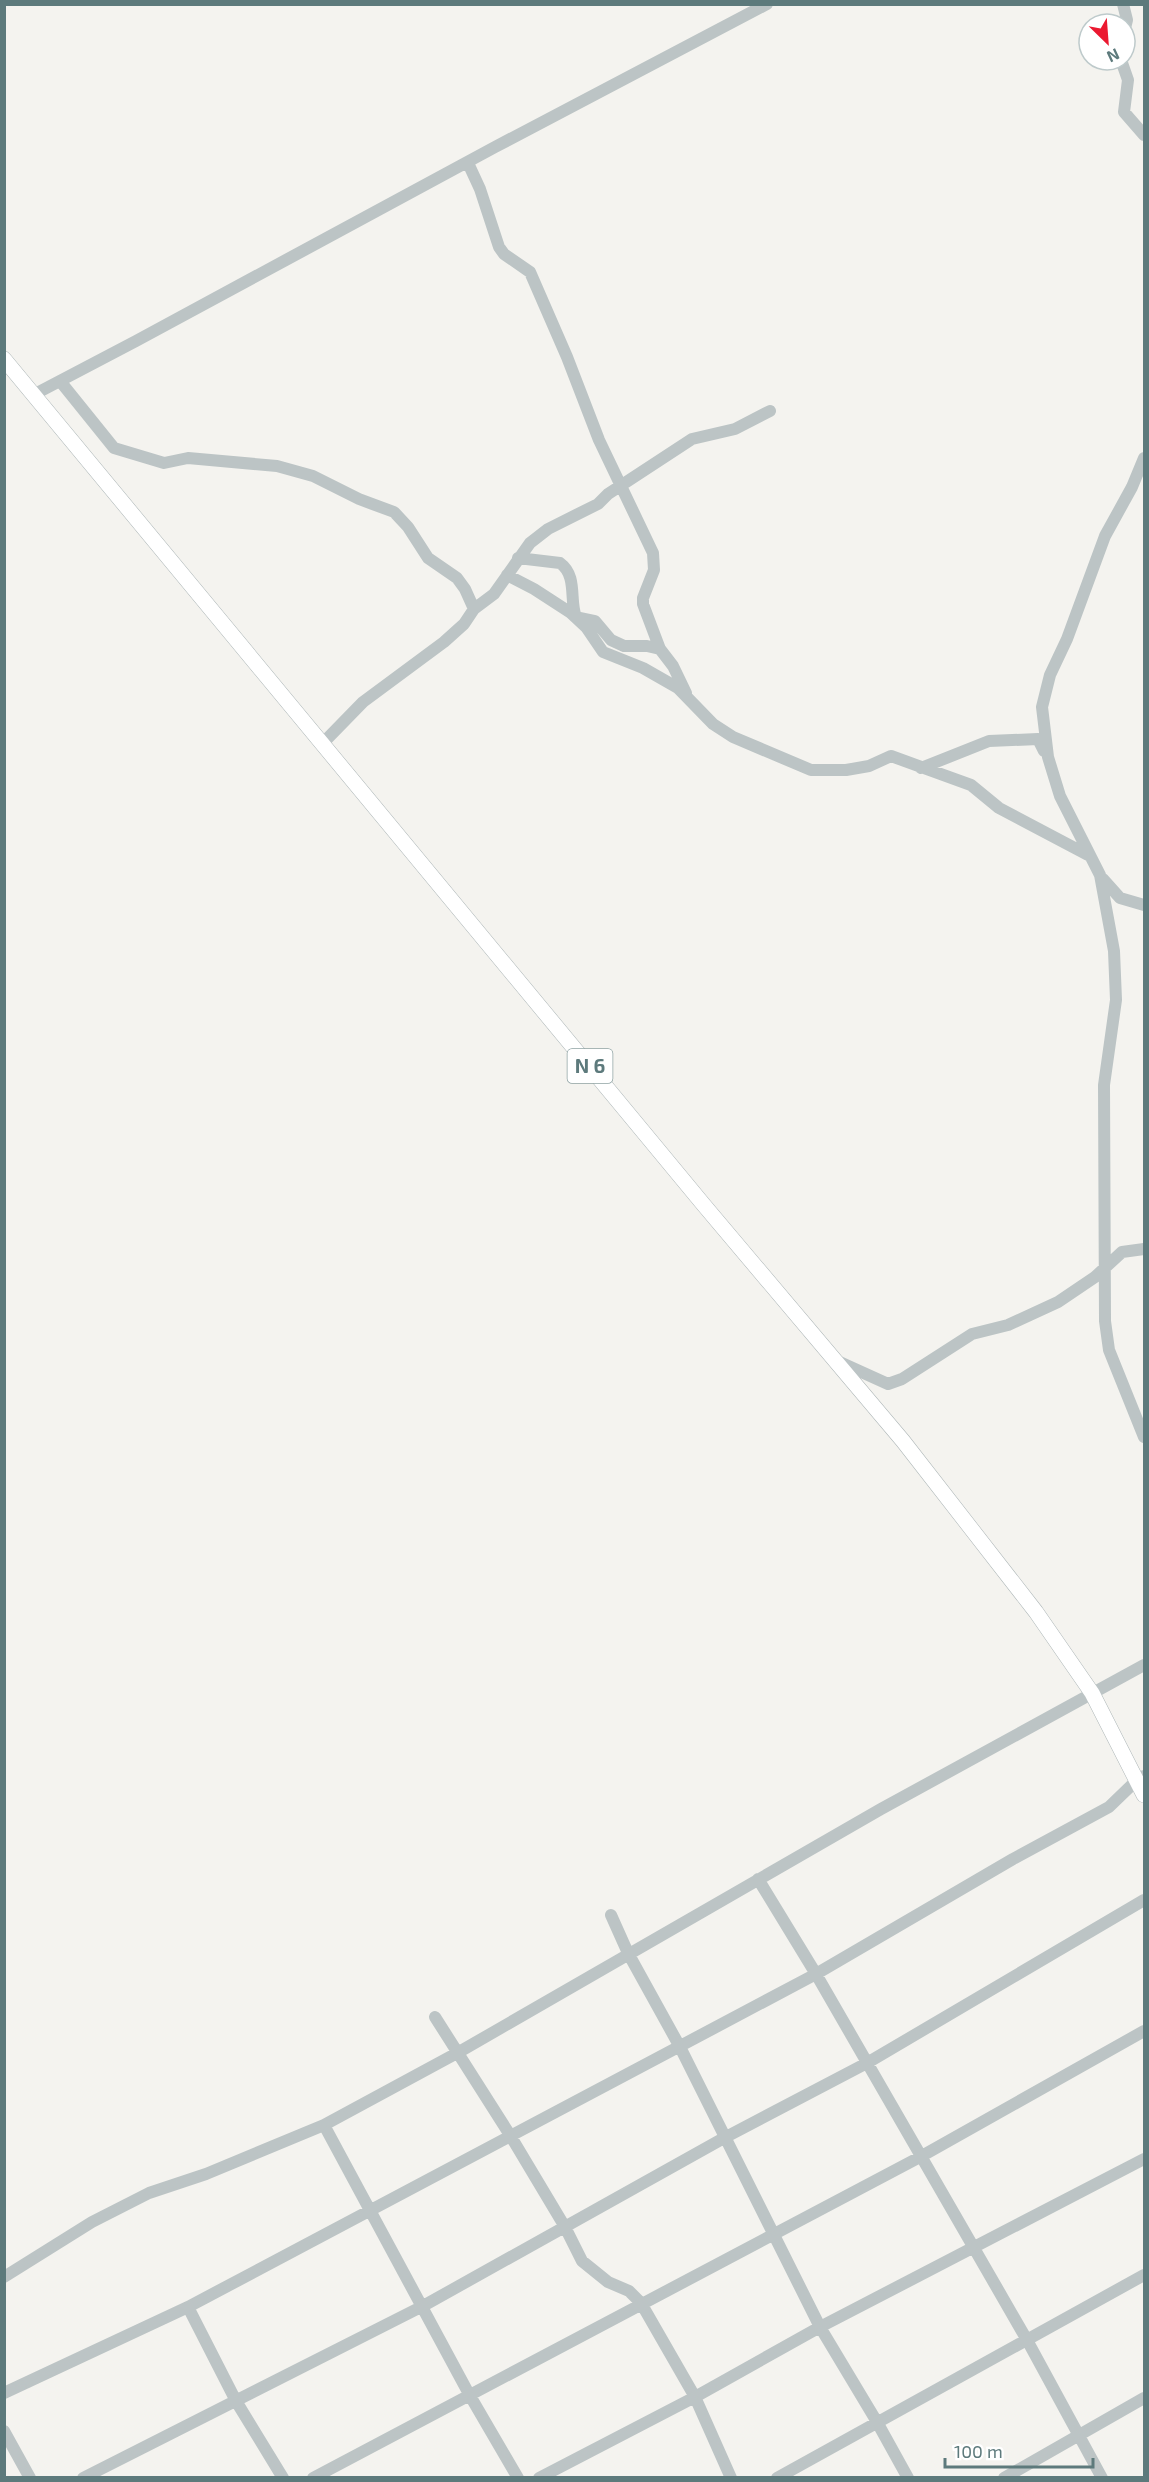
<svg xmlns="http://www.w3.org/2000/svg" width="1149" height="2482" font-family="'Exo 2',sans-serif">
<rect width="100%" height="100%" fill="#f4f3ef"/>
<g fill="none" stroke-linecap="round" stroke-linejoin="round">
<g stroke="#adb6b7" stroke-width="16">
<path id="major" d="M4,359l699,845 200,237 133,171 56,81 52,102"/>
</g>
<path stroke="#bcc4c5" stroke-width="12" d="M1123,4l4,16 -2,8
M1121,60l7,20 -4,32 20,23
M468,163l12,26 19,58 5,7 26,18 37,85 32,83 54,113 1,17 -11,28v6l17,45 13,17 13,27
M60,381l54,67 50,15 24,-5 89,8 36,10 46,23 35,13 14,15 20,31 29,20 8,11 9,20
M35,394l101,-53 359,-194 272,-143
M1144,458l-12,29 -27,49 -38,103 -17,36 -8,32 6,50 12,39 40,79 14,76 2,49 -12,85 1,236 4,29 35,87
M518,558l42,5c18,13 9,38 16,54l19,4 16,19 13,6h23l13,3
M507,575l27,14 37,24 15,14 17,25 40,16 35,20 35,36 20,13 78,33h35l23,-4 22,-10 80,29 28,23 89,47
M323,743l40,-41 81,-60 20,-18 10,-15 20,-15 36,-51 18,-14 50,-25 10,-10 84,-55 43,-10 35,-18
M921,768l68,-27 49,-2 6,12
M1103,879l17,19 24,7
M835,1360l53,24 14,-5 70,-45 36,-9 50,-23 37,-25 27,-25 22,-3
M758,1879l58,95 211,366 75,138
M611,1915l17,38 52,94 140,280 57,95 31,56
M435,2017l75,118 55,92 17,34 26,21 21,9 12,12 54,94 36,81
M324,2125l145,269 49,84
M4,2277l88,-55 57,-29 57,-19 118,-49 135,-73 422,-243 263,-144
M188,2307l48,94 47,77
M4,2393l184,-86 628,-333 197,-115 96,-52 28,-27 7,-4
M4,2431l26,47
M83,2478l340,-172 301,-168 143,-75 277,-163
M313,2478l607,-321 224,-126
M539,2478l156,-81 125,-70 324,-168
M777,2478l367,-203
M1004,2478l140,-80"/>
<use href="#major" stroke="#fff" stroke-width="15"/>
</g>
<g text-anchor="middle" stroke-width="6" stroke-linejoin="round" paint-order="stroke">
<rect fill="#fff" stroke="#8ea2a3" stroke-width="1.5" x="567.5" y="1049" width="45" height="34" rx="4.5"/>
<g font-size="20" font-weight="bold" fill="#5d7a7c">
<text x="590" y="1073">N 6</text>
</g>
</g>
<rect width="1149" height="2482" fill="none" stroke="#5d7a7c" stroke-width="12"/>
<g transform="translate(1107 42) rotate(155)"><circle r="28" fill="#ffffff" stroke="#becacb" stroke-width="1.5"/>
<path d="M0-4.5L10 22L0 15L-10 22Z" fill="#eb1930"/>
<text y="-9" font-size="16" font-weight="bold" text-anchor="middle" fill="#5d7a7c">N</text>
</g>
<path d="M945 2458v9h148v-9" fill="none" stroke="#5d7a7c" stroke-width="3"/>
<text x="954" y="2458" font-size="18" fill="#5d7a7c" stroke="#ffffff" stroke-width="4.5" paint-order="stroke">100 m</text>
</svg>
